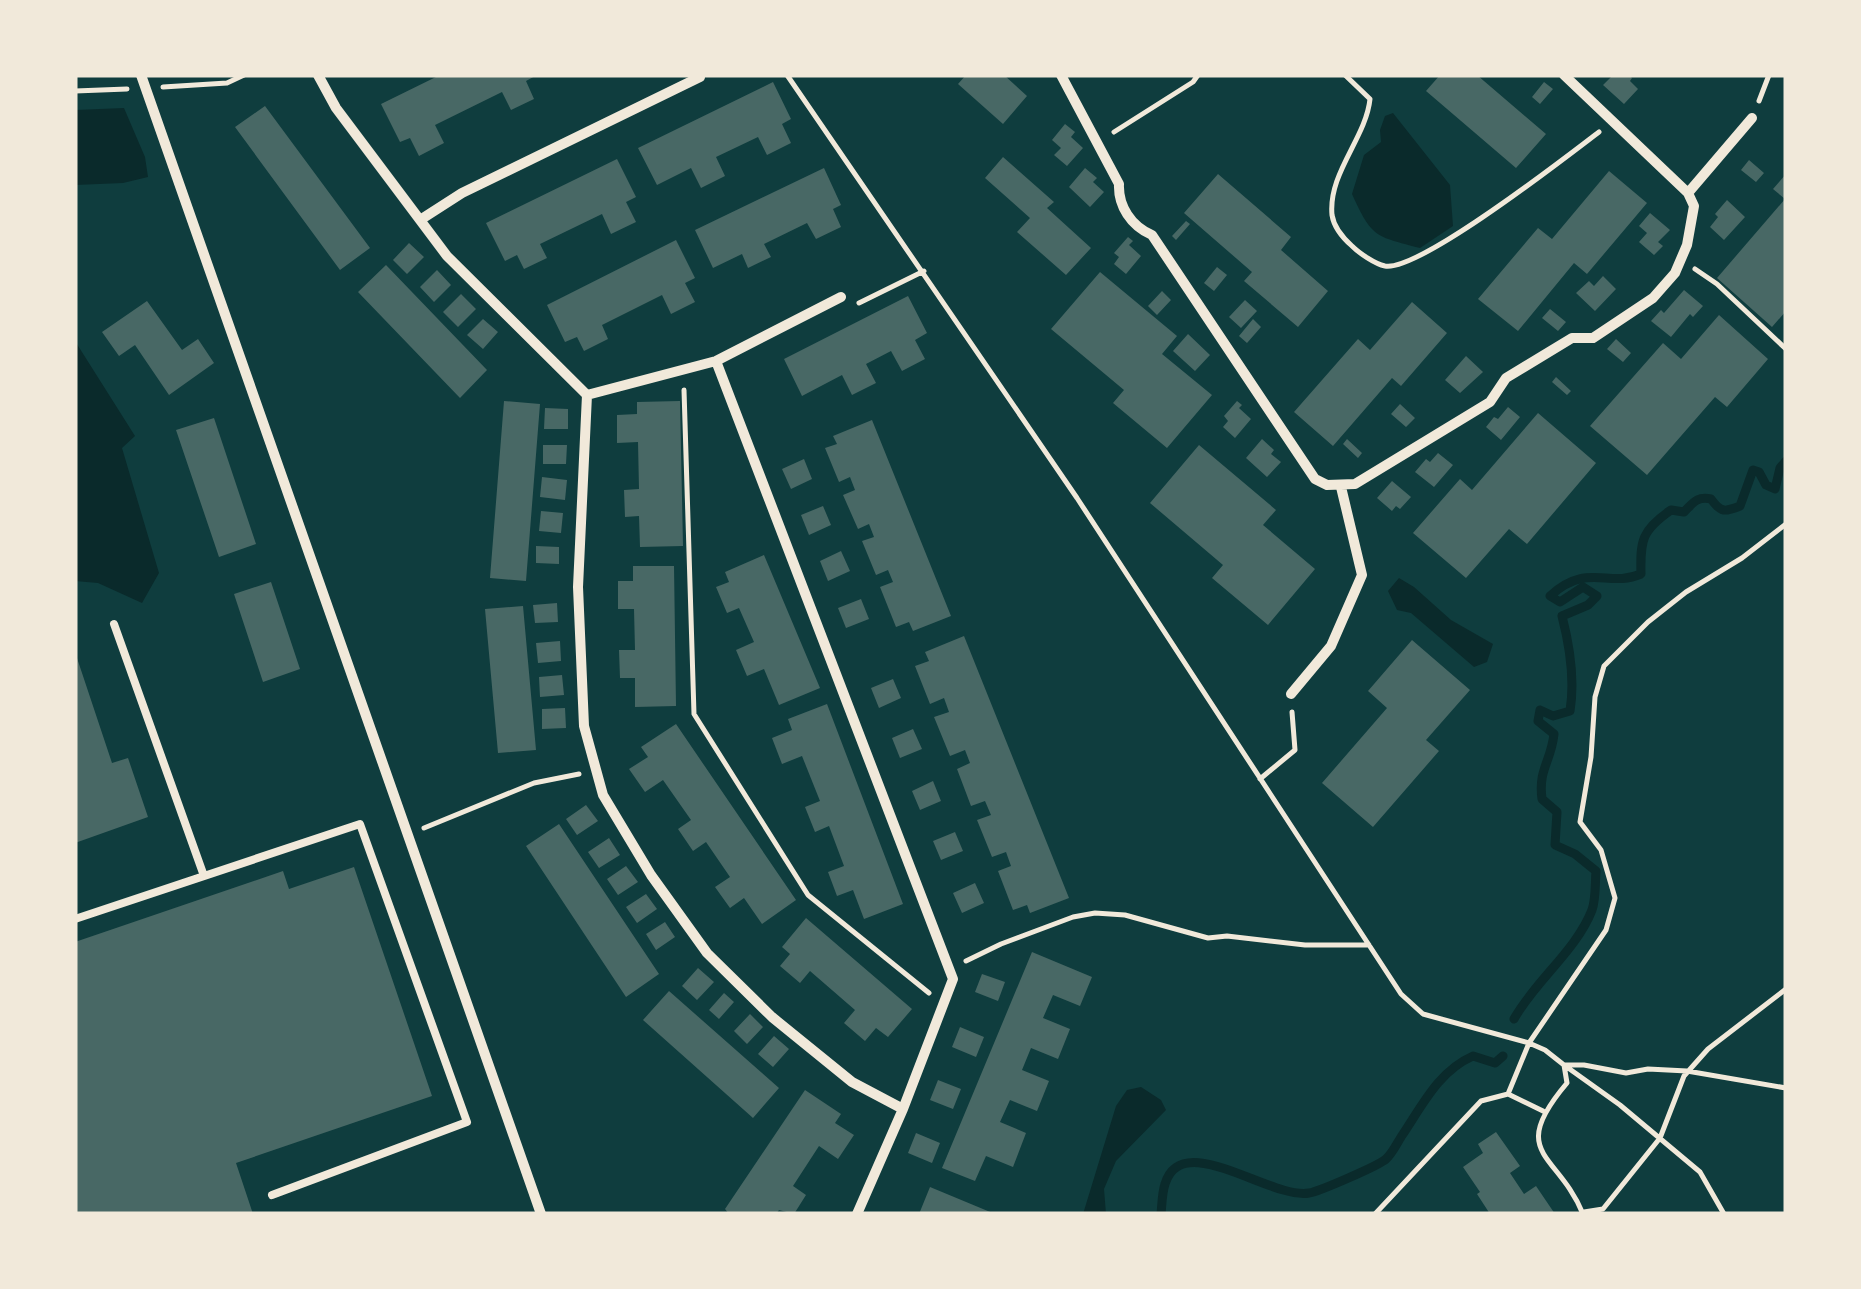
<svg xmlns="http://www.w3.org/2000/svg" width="1861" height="1289" font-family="'Source Sans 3',sans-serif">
<rect width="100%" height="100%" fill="#0f3d3e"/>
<path fill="#0a2a2b" d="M124,108l21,49 3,20 -25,6 -48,2v-75z
M1393,113l57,72 3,41 -33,22c-45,-12 -48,-10 -68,-54l12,-39 17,-13 -1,-12 5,-14z
M75,341l60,95 -13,12 37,125 -17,30 -44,-20 -23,-2z
M1399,578l15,9 37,33 42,24 -6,18 -13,5 -63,-54 -14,-3 -9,-19z
M1141,1087l20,13 5,10 -50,51 -12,28 2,25h-23l33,-108 11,-16z"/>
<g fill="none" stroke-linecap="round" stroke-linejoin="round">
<path stroke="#0a2a2b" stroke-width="9" d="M1514,1019c21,-38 62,-68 78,-109 4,-11 3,-27 4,-39l-21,-17 -20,-9 2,-33 -15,-13c-4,-30 9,-37 12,-65l-16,-13 2,-11 13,6 17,-5c5,-31 0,-64 -8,-95l26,-11 9,-9 -14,-9 -23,15 -10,-6c37,-34 58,-8 91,-22 -1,-34 1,-44 30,-64l13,2c9,-9 13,-16 27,-13 10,14 14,13 29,7l13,-36 6,2 7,13 9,4 5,-21 6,-7
M1161,1214c1,-10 1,-21 4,-30 17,-56 106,16 144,9 9,-1 71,-28 77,-34 7,-6 12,-18 17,-25 20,-30 36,-63 70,-78l22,7 8,-7"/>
</g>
<path fill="#486865" d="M440,75h97l-11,6 8,18 -23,11 -9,-18 -67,33 9,18 -25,13 -9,-18 -10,4 -19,-38z
M966,75h38l23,21 -24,28 -45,-40z
M1440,75h37l69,59 -30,34 -90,-77z
M1613,75h16l3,3 -2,3 8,8 -14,15 -21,-19z
M773,82l18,37 -9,5 9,19 -24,12 -9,-18 -42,20 9,19 -24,12 -10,-20 -34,17 -19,-37z
M1544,82l9,7 -13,15 -8,-7z
M265,106l105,142 -30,22 -105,-143z
M1065,124l10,8 -4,5 12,11 -16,18 -13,-11 7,-7 -9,-8z
M1003,157l51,45 -7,6 44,40 -25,27 -49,-43 13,-14 -45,-40z
M617,159l19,38 -10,5 10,20 -25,12 -9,-20 -62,30 7,14 -23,11 -7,-14 -12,6 -19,-38z
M1749,160l15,13 -8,9 -15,-12z
M824,168l17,37 -8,4 8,18 -25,12 -9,-16 -43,21 7,13 -23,11 -6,-14 -29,14 -18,-38z
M1085,168l12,10 -4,4 11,10 -14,15 -21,-20z
M1609,171l38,32 -60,71 -13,-11 -56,68 -40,-32 60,-71 14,11z
M1218,174l73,63 -10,13 47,41 -30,36 -54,-46 8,-9 -68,-59z
M1786,174v137l-14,16 -55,-49 68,-79 -12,-10z
M1727,200l18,17 -21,23 -14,-13 8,-10 -3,-3z
M1650,213l20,17 -12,12 5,4 -9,9 -15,-13 8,-9 -8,-7z
M1186,221l4,3 -14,16 -4,-4z
M1128,237l5,4 -4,4 12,11 -15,18 -12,-10 5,-7 -5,-4z
M676,240l19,38 -10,5 10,19 -24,12 -9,-19 -60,30 6,14 -24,12 -7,-14 -12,5 -18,-37z
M409,243l15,14 -17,17 -14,-14z
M386,265l101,105 -27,28 -102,-106z
M1217,267l10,8 -13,16 -10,-8z
M437,270l14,15 -17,17 -14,-15z
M1100,272l77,64 -15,18 50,41 -45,53 -54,-45 11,-13 -73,-61z
M1603,276l13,13 -21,22 -19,-18 13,-12 5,5z
M1684,290l19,16 -10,11 -3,-3 -19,23 -20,-16 10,-11 3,3z
M1162,291l9,9 -14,15 -9,-9z
M461,294l15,15 -18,18 -15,-15z
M908,296l19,37 -12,7 10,19 -23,12 -11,-20 -25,13 10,19 -24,12 -10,-20 -40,21 -18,-37z
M1245,300l12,11 -16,17 -12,-11z
M147,301l35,49 16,-11 16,24 -45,32 -34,-50 -16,11 -17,-24z
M1412,302l35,31 -46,53 -9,-8 -59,68 -39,-34 64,-73 12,11z
M1550,309l16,13 -8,9 -16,-13z
M1719,315l49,44 -41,48 -12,-10 -68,78 -57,-49 73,-83 18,16z
M483,319l15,13 -15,17 -16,-14z
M1253,319l8,8 -14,16 -8,-7z
M1188,334l22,21 -15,16 -22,-20z
M1616,339l15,14 -8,9 -16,-13z
M1466,356l17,16 -23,21 -15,-13z
M1556,377l15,14 -4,4 -15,-13z
M504,401l36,3 -14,177 -36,-3z
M680,401l3,145 -43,1 -1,-31 -14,1 -1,-27 15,-1 -1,-47 -21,1v-28l20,-1v-12z
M1237,401l5,4 -3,3 12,11 -16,19 -12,-11 5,-6 -4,-5z
M1400,404l15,14 -9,9 -15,-13z
M1508,407l12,10 -19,23 -15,-13 8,-10 4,2z
M545,408l23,1v20h-24z
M1538,413l58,50 -69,81 -18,-15 -43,49 -53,-45 47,-54 12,11z
M214,418l42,126 -37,13 -43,-127z
M872,420l79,196 -38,15 -4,-9 -13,5 -16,-40 13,-5 -5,-12 -12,5 -14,-34 12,-4 -5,-13 -11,5 -15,-34 12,-5 -5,-13 -11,5 -14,-34 12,-4 -4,-8z
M1262,439l12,11 -3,4 10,8 -14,15 -21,-19z
M1347,439l15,14 -4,5 -15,-14z
M543,445h24l-1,19h-23z
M1199,445l77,65 -13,15 52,44 -47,56 -56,-47 11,-13 -73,-62z
M1438,453l15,12 -19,22 -19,-15 11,-13 4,3z
M804,459l8,20 -21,10 -9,-20z
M542,477l25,3 -2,20 -25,-3z
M1392,481l19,16 -11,12 -4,-3 -4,5 -15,-13z
M823,506l8,19 -22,10 -8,-20z
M541,511l22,2 -2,20 -22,-2z
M536,546l23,1v17l-23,-1z
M841,551l9,20 -22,10 -8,-20z
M764,555l56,133 -41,17 -15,-36 -17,7 -11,-26 18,-8 -15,-34 -12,5 -11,-26 13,-5 -4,-10z
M633,566h41l2,140 -41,1v-29h-15l-1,-28h16l-1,-41h-16v-28h15z
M271,582l29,87 -37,13 -29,-88z
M861,599l8,20 -23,9 -8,-20z
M557,603l1,19 -23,1 -2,-18z
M523,606l13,144 -38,3 -13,-144z
M964,636l105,262 -39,15 -3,-8 -14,5 -15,-39 13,-5 -5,-14 -14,5 -15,-37 14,-5 -6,-14 -14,5 -14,-37 13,-6 -5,-13 -15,6 -16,-39 15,-5 -5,-14 -14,6 -15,-38 14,-5 -4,-9z
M1412,640l58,50 -44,50 13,11 -66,76 -51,-44 65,-75 -19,-17z
M560,641l1,20 -23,2 -2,-20z
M76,655l36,108 16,-5 20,59 -73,26z
M562,675l2,20 -24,2 -1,-20z
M893,679l8,19 -22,10 -8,-20z
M827,704l76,200 -39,15 -11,-29 -16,6 -9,-24 16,-6 -15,-40 -14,6 -10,-25 15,-6 -18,-45 -20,8 -10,-26 20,-8 -4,-11z
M565,708l1,20 -24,1v-20z
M676,724l120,176 -34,24 -18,-26 -14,10 -15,-21 15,-10 -24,-35 -13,9 -15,-22 13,-9 -28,-40 -18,12 -16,-23 19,-12 -7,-10z
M913,729l9,20 -22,9 -8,-20z
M933,781l8,20 -21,9 -8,-19z
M586,805l12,16 -21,14 -11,-16z
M559,824l100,150 -33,23 -100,-151z
M955,832l8,19 -22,9 -8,-19z
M609,838l11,17 -21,13 -11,-16z
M626,866l12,16 -20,13 -11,-16z
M354,867l78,229 -196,67 17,51h-178v-272l208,-71 6,18z
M975,883l9,20 -22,10 -9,-20z
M646,894l11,15 -20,14 -11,-16z
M806,918l106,91 -24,28 -12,-9 -11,13 -21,-18 11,-13 -45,-39 -10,12 -20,-17 10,-12 -8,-7z
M665,922l10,15 -19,13 -10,-16z
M1032,952l60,25 -12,29 -27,-11 -10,23 27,11 -12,30 -27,-11 -9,22 27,11 -12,30 -27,-11 -10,22 26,11 -13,34 -27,-11 -11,25 -33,-13z
M698,968l16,14 -17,18 -15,-14z
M982,974l23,8 -7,19 -23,-9z
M669,991l110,97 -26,30 -110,-98z
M724,993l10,9 -15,17 -10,-9z
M750,1014l13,13 -16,17 -13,-13z
M960,1027l24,10 -8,20 -24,-10z
M774,1036l15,13 -16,18 -15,-13z
M938,1080l23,9 -8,20 -23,-9z
M805,1090l36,24 -6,9 19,12 -16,24 -19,-13 -26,40 13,9 -12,19 -15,-4 -3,4h-47l-4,-5z
M1496,1132l24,34 -10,7 14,21 12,-8 19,28h-65l-13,-20 3,-2 -17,-25 20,-14 -5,-9z
M916,1133l24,10 -8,20 -24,-10z
M930,1187l65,27h-76z"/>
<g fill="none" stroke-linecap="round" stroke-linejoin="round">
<path stroke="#f1e9da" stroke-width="5" d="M787,75l290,423 324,496 22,20 106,29 16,7 19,15 3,18c-61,72 -9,69 16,131
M1345,75l25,24c-4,39 -42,74 -38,116 2,13 11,23 20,31 7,7 23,18 33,20 34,6 181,-109 214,-134
M163,87l64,-4 17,-8
M75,91l52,-2
M1759,101l10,-26
M1114,132l79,-50 5,-7
M1695,269l22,15 69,65
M859,303l65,-32
M684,390l10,324 114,181 121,98
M1260,779l35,-29 -3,-38
M424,828l110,-45 45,-9
M966,961l35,-17 72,-27 22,-4 30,2 83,23 19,-2 78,9h64
M1564,1065h20l42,8 22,-4 39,2 99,17
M1564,1065l56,40 80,67 24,42
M1508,1094l21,-51 77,-113 9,-32 -14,-48 -21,-28 11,-65 4,-60 9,-31 44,-44 38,-30 56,-34 44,-34
M1584,1212l19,-3 57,-71 24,-62 24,-27 78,-60
M1375,1214l106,-113 27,-7 35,17"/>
<path stroke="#f1e9da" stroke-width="8" d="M114,624l90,252
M75,919l285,-95 107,298 -195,73"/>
<path stroke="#f1e9da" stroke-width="10" d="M141,75l400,1139
M318,75l18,33 84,112 42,-27 238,-116
M1061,75l58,109c-1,22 12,42 33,51l163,244 12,6 28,-1 135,-82 16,-24 66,-40h21l60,-40 22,-25 12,-28 7,-39 -6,-13 -124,-118
M1688,193l64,-75
M420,220l27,36 140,139 129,-34 125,-64
M716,361l237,618 -50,130 -46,105
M587,395l-9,192 6,139 19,69 48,80 56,78 65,64 80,65 51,27
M1291,694l40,-48 31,-71 -21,-88"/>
</g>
<rect width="1861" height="1289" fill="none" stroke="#f1e9da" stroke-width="155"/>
</svg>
